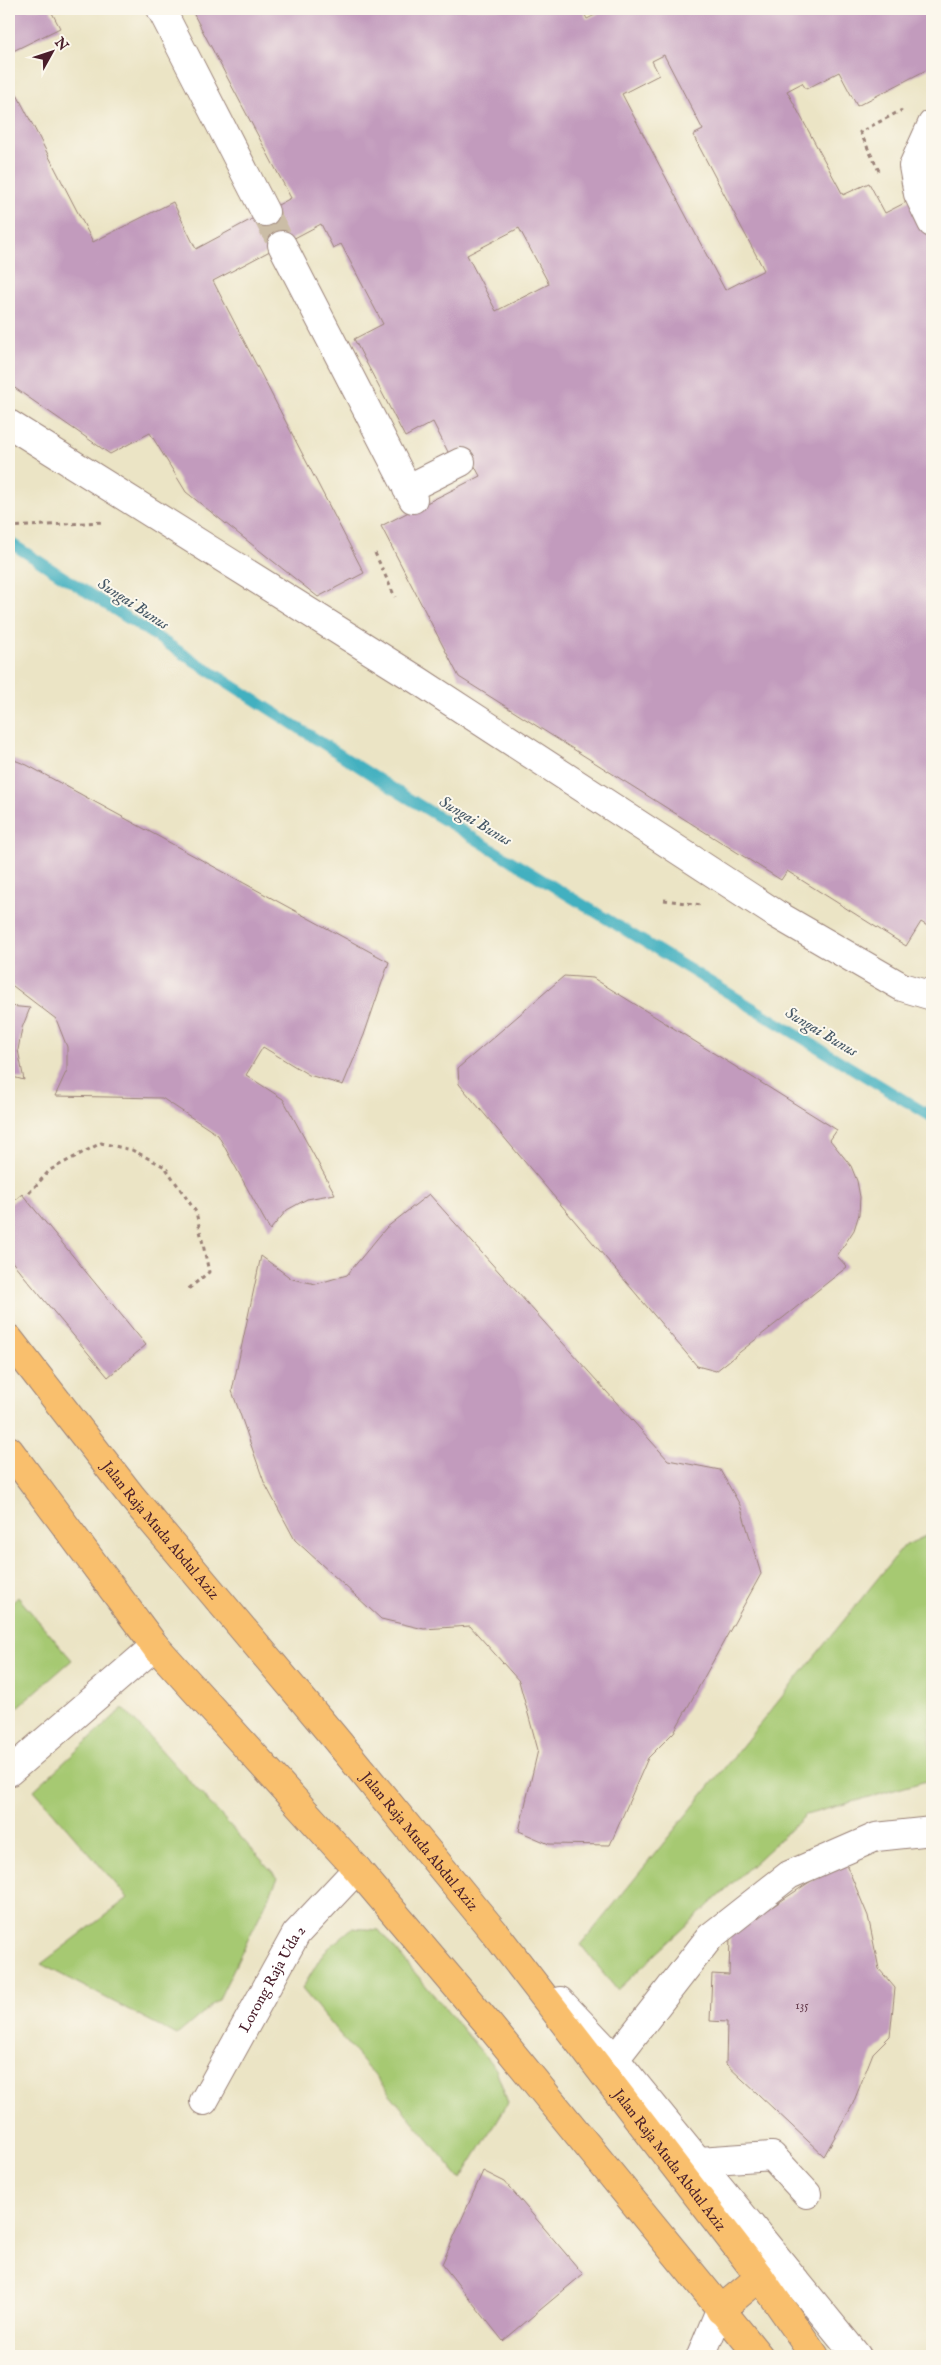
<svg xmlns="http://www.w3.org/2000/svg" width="941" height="2365" font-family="'IM FELL English',serif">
<rect width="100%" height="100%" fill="#fbf7ec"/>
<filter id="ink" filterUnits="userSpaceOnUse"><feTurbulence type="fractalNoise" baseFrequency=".02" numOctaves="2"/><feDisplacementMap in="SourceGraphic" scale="10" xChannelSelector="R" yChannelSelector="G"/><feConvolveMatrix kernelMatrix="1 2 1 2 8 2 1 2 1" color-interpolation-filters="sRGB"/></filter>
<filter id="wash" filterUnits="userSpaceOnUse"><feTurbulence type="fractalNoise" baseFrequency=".0096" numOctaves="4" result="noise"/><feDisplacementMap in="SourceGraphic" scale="20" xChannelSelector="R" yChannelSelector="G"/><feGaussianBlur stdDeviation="1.12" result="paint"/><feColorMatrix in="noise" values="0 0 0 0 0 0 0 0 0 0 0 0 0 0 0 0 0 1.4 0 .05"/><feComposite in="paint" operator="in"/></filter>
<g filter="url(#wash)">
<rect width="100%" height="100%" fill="#ebe4c5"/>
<path fill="#a6c972" stroke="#78744e" d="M932,1533l-2,247 -124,35 -189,175 -36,-45 323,-399z
M18,1597l54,63 -63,55v-109z
M123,1708l155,170 -59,121 -42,36 -136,-71 87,-66 -94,-108z
M352,1928l27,2 117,139 12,34 -47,76 -159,-190 22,-37z"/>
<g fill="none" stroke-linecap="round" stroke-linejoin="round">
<path stroke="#43b0c0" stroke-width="11" d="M9,542l394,253 529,322"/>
</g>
<g id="blocks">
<path fill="#c29bbd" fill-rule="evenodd" d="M9,9h41l10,19 -51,25z
M191,9h391l5,10 20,-10h316l9,17v41l-75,39 -18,-34 -33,17 -4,-6 -15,8 56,104 26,-12 16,30 47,-24v740l-11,-7 -15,24 -119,-75 -6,9 -322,-203 -78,-151 99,-50 -15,-28 -15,8 -17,-34 -28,15 -51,-98 29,-15 -42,-80 -8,4 -12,-24 -108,57 151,292 -46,24 -132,-105 -36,-59 -40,21 -101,-70v-305l84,163 80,-40 23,47 95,-51zM664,55l39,75 -10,5 71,135 -39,20 -103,-196 37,-19 -7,-14zM519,228l30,56 -53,27 -29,-56z
M9,758l18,7 362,197 -25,73 -21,50 -34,-10 -46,-28 -17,28 37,24 52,95 -28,5 -20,11 -17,20 -52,-95 -56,-37 -107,-2 12,-26v-23l-11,-28 -47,-36z
M564,976l29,2 244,152 -7,10 21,26 6,15 3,16 -1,17 -5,16 -17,26 10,11 -131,104 -19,-5 -238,-282 -1,-16z
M9,1006l21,2 -8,20 -4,22 6,30 -15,-4z
M22,1194l124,151 -38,32 -99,-119v-53z
M429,1194l239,266 52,10 20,35 21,69 -87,158 -26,26 -38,87 -61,-1 -30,-13 19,-81 -19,-69 -49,-55 -46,3 -43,-10 -86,-79 -31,-58 -32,-91 29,-135 31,23 24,5 31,-9 39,-47z
M844,1859l24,57 11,53 16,19 -5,48 -17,17 -21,53 -28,50 -98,-92 1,-42 -17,-1 2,-47 17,1 1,-40z
M483,2171l22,11 78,92 -80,67 -61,-77z"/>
</g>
</g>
<g filter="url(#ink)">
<use href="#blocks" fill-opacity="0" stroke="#9a8278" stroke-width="1"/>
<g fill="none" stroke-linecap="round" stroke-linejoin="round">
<path stroke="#cbbda6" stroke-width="28" stroke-dasharray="28 14" stroke-linecap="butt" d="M265,212l17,33"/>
<g stroke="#9a8278" stroke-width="30">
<g id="minor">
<path d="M161,9l104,203"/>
<path d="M932,124l-19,42 5,28 14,29"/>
<path d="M282,245l131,254"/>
<path d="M9,424l410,257 357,233 126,73 30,9"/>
<path d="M407,489l54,-27"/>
<path d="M9,1772l146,-126"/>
<path d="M560,2001l55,58 242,297"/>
<path d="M615,2059l95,-122 79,-62 87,-38 56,-6"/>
<path id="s1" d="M204,2101l92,-167 61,-65"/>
<path d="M699,2161l73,-5 35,38"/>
<path d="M701,2356l19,-46"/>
</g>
</g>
<g stroke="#9a8278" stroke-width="30">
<g id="major">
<path id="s2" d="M9,1339l123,158 202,240 161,196 265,344 55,79"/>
<path d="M9,1450l146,196 202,223 128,151 274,336"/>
<path d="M720,2310l40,-33"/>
</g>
</g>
<path stroke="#9a8278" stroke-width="3" stroke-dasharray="4 4" stroke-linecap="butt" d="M879,171l-19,-39 42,-22
M9,527l95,-5
M375,553l20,44
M664,900l37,5
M29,1193l21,-23 51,-27 31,7 33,17 31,45 13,60 -22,18"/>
<use href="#minor" stroke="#fff" stroke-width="28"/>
<use href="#major" stroke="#f9bf6d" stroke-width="28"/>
</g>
</g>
<g text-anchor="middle" stroke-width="4" stroke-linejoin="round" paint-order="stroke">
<g font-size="12" fill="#683e50">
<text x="802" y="2009">135</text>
</g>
<g font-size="15" fill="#4a1f2b" stroke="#fbf7ec">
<text dy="5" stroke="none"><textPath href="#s2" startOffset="244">Jalan Raja Muda Abdul Aziz</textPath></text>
<text dy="5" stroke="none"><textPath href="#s2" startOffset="649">Jalan Raja Muda Abdul Aziz</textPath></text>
<text dy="5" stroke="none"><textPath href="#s1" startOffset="140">Lorong Raja Uda 2</textPath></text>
<text dy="5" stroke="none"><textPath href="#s2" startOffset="1054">Jalan Raja Muda Abdul Aziz</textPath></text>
</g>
<g font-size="16" font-style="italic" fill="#475967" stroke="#fbf7ec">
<text transform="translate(134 603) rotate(33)" y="6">Sungai Bunus</text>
<text transform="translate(476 820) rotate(31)" y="6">Sungai Bunus</text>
<text transform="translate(822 1031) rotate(31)" y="6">Sungai Bunus</text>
</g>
</g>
<rect width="941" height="2365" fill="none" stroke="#fbf7ec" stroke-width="30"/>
<g transform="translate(52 52) rotate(50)" stroke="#fbf7ec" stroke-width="4" paint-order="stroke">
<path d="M0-4L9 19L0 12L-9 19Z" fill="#4a1f2b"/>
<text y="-8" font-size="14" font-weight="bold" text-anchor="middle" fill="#4a1f2b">N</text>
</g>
</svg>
